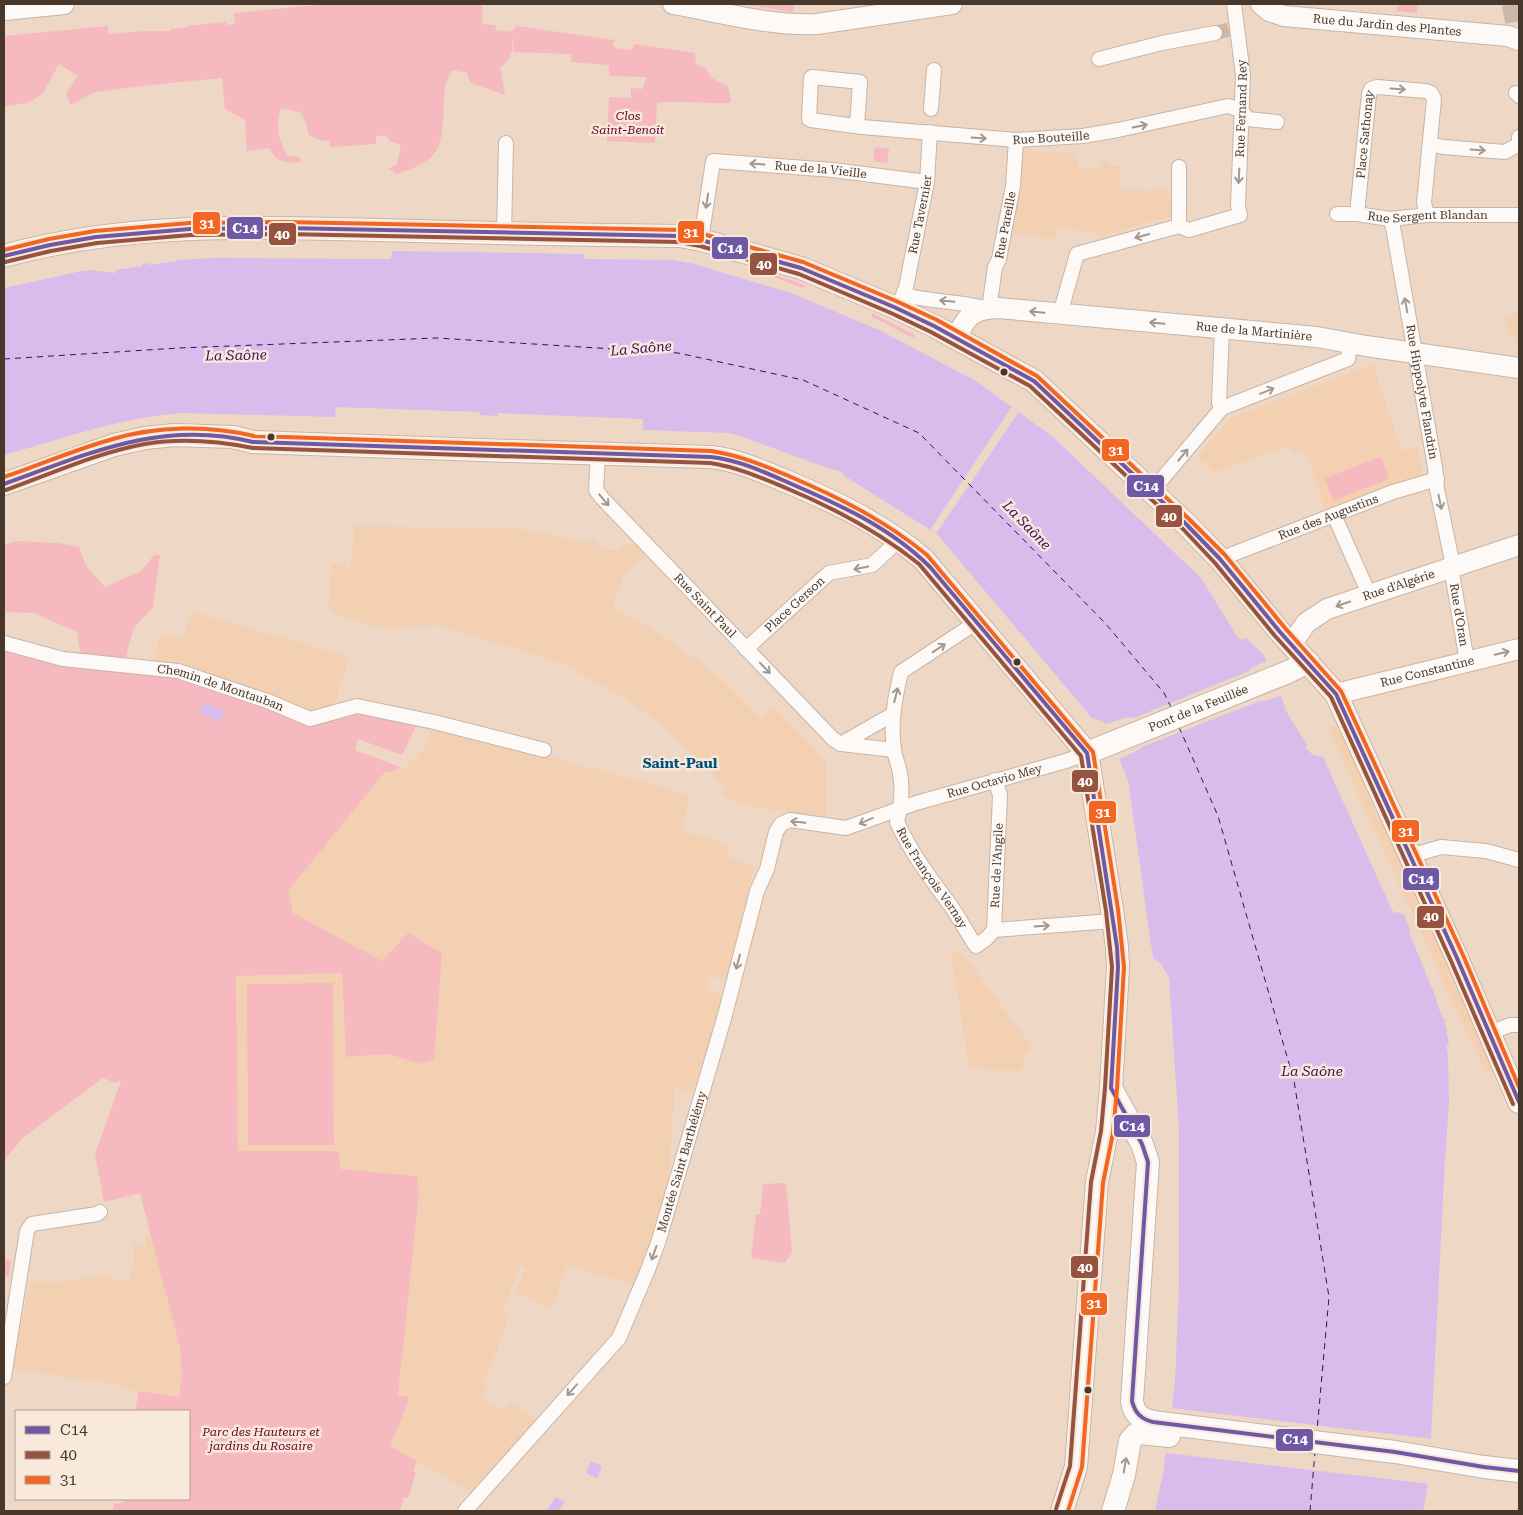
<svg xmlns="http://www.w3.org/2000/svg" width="1523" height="1515" font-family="'Roboto Serif',serif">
<rect width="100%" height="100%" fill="#eed7c5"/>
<path fill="#f4d0b2" d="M1023,151l53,2 2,3 1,13 22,-1v-7h9v5h10v24l32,1 10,-3 5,1 7,26 -72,21 -11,-4 -34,-4 -1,11 -41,-5 -5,-7z
M1519,311v36l-15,-27z
M1373,364l28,86 17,-3 5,23 -5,9 -93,32 -7,-20 2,-1 -16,-40 -11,4 -3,-6 -5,1 -2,-2 -70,26 -2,-4 -14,-12 33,-39z
M354,526l164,3 21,3 43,11 11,-3 8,8 7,2h8l9,-6 14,1 8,9 -23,21 -11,32 30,16 59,40 25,21 34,34 12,-12 53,55v57l-68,-10 -37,-11 4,-11 -51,-51 -28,-22 -23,-16 -56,-31 -50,-17 -80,-24 -56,3 -47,-14 -6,-4 4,-47 18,5 2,-9z
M191,611l158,46 -16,53 -18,4 -163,-49 8,-30 24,3z
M1344,719l160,345 -18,8 -29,-60 -129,-284z
M435,727l226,59 29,10 -9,34 49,15 -2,11 11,5v1l15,5 -27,112 -18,-3 -2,15 16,3 -28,98 -20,-4 -7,95 -10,36 -25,66 -66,-20 -15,44 -14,-5 1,-3 -23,-8 9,-25 -5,-2 -17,46h5l-3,13 2,1 -24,59 4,2 -4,12 21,11 4,-8 25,14 4,5 -64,72 -83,-47 18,-43 -10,-8 21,-202 -80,-24v-18h-101l-2,-175 106,-3 4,84 42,-3 32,10 -38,-103 -89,-48 -5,-22 96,-119 17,-1 23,-22 8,-19z
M962,952l70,95 -10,8 2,4 -2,12 -34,-1 -19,-4 -18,-112z
M151,1234l29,114 2,28 -3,21 -45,-7 -33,-9 -11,-2 -1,2 -77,-13 18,-87 19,2 62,-8 4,7 15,-3 5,-22 -2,-15 9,5h5l-2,-11z"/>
<path fill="#f5b9bf" d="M328,4h155l-1,20 14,1 -1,4 2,1 14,2 6,-6 97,14 -1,5 3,3 15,2 4,-6 60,9 1,11 10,5 6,9 16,9 3,14 -2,2c-24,1 -48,-3 -72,0l-2,40 -48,-2 2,-44 22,1v-10l12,1 3,-12 -37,-1v-11l-38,-3v-8l-59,-2 2,-5 -2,-12c1,14 1,24 -12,32l5,28 -31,-11 -4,-2 -3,-9 -15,-3c-2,5 -6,12 -7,18 -3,18 2,54 -13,68 -9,9 -24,14 -35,18l-9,-5 9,-5 4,-19 -11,-4 -4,-6 -10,2v7l-46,3v-6l-11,-1 -10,-5 -3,-13 -6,-10 -19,-4c-6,19 -3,30 6,48l12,1 3,5c-15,1 -26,2 -32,-14l-23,3 -2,-31 -20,-11 -3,-31 -72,7 -55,7 -24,13 -5,-11 12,-18 -19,-12 -17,30c-15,12 -22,9 -38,13v-71l104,-10v8l36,-3h26v-2l18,-2 1,-1 36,-4 2,3 8,-1 -1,-11z
M744,4h51l-1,5 -3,3z
M1397,4h20v9l-20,-2z
M875,147l14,2 -2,14 -14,-2z
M775,275l30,10 -2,3 -29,-11z
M872,313l43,22 -2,3 -42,-22z
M1381,457l8,22 -56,22 -8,-23z
M16,541l41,2 22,4 7,19 19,21 36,-16 13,-16h6l-7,52 -19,21 -7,23 -1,11 -45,-6 -4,-24 -43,-19 -30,-1v-67z
M4,647l162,26 139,48 50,-10 63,11 -16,33 -44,-16 -3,11 45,17 -6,4 -10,2 -96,118 5,22 89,48 26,-28 34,20 -8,107 -14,4 -32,-10 -42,3 -4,-84 -106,3 2,175h101l1,18 77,7 2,17 -21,202 10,2v6l-18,43 27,15 -4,10 3,1 -8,26 -4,-1 -4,14h-287l1,-8 6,1 7,-5h62v-88h-54l4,-20 40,6 3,-21 -2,-28 -40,-155 -36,9 -9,-48 26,-73 -6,2 -12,-5 -79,59 -20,23z
M333,983l1,162h-86l-1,-161z
M786,1183l6,69 -7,11 -34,-5 5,-43h4l3,-31z
M4,1259l7,2 -2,15 -5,-1z"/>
<path fill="#d8bceb" d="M392,251l192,3v5l89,1 21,4 97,29 88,37 97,51 77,56 148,141 37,60 3,2 5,-2 18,17 21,51 -1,2 23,37 -2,3 8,7 10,2 69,153 3,3 4,-1 1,2 3,-1 8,18 -2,1 25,61 8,25h2l5,26 -3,1 2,11 1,48 -4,55 -14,278 -3,46 -5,28h-268l8,-37 12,-90 4,-98v-158l-10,-150 -8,-14 -8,-6 -25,-178 -23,-56 -2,-3 -11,-3 -155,-184 -94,-59 1,-2 -10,-4 -1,1 -93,-34 -11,-3 -86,-3v-11l-145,-6v3l-18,-1v-3l-144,-5 -1,10 -152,-4c-61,4 -121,26 -179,42v-167l78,-17 9,-1 24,3 1,-3 26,-4v-2l6,-1 1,2 27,-4v-1l41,-2 174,1z
M205,702l20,10 -5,10 -21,-10z
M591,1461l11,5 -5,12 -11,-5z
M556,1497l9,5 -7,9h-12z"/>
<path fill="#eed7c5" d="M1013,405l7,5 -84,124 -6,-4z
M1269,660l14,35 -18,6h-5l-118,46 -1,2 -24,11 -14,-35 -5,-3 -2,-3 10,5 22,-7 6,1 115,-47 2,-3z
M1172,1408l261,31 -3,45 -264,-31z"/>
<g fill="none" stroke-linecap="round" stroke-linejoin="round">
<path stroke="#370d5e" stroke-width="1" stroke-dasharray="6 5" stroke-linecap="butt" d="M4,359l175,-11 258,-10 241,15 125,27 116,53 187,191 58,69 7,14
M1179,727l39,89 76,265 35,216 -12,134
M1310,1511l5,-59"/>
<path stroke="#cdb7a6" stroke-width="14" stroke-dasharray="14 7" stroke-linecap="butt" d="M1215,33l16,-4"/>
<path stroke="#cdb7a6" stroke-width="20" stroke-dasharray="20 10" stroke-linecap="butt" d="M1512,4l3,18"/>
<g stroke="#c7b5a7" stroke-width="16">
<g id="street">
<path d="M1099,59l63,-16 53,-10"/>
<path d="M1516,93l3,3"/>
<path d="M931,109l3,-39"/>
<path d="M1241,110l7,9 29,3"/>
<path id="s1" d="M857,126l3,-44 -48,-5 -1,1 -2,41 2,1 51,7 154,13 67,-4 35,-6 110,-24 13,4"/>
<path d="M1430,144l13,3 62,5 14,-8v-7"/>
<path id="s2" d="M1337,214h20l33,5 37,-4h92"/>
<path id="s3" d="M1357,214l12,-120 2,-5 6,-2 49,4 5,2 3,6 -10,104 3,12"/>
<path id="s4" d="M1390,219l3,8 42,240 2,22 14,67 2,23 14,83"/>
<path d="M1179,226v-59"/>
<path d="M504,234l2,-91"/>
<path id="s5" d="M701,240l12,-79 120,9 94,12"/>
<path id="s6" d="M904,295c28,7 57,6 85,14l6,-42 4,-8 14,-73 3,-46"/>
<path id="s7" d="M900,303l6,-16 21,-105 3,-50"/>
<path id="s8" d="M1060,314l17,-60 102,-28 10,4 51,-15 -2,-9 5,-131 -9,-71"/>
<path d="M1222,408l126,-49 2,-16"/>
<path d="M1222,408l-3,-5 3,-74"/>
<path id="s9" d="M598,454l-2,36 6,8 231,241 8,5 53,6"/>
<path d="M1151,492l71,-84"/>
<path d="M1334,515l35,79"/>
<path id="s10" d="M1220,559l173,-67 44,-13"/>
<path id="s11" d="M977,622l-76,50c-6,26 -11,51 -7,77 1,7 3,13 5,19 4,18 3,36 -2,54 14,31 34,57 54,84 9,13 16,27 25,40l11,-8 7,-8 6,-135 -5,-15"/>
<path id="s12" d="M4,643l59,16 115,12 92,31 40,17 47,-13 77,16 110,28"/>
<path id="s13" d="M746,649l83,-76 43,-8 27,-25"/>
<path d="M841,744l47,-27h5"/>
<path d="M1410,856l31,-9 45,4 33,9"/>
<path d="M994,930l119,-9"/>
<path d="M1490,1033l20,-8h9"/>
<path d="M4,1377l23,-146 5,-7 65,-10 3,-2"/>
<path id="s14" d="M465,1511l154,-173 28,-66 11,-29 67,-228 32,-124 10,-22 9,-37 5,-8 9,-4 56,8 70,-25 150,-42 21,-8"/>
</g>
</g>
<g stroke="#c7b5a7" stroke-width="22">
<g id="secondary">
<path d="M673,4c47,8 96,22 144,20l135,-20"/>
<path id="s15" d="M1261,4l8,7 15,5 224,20 11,4"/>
<path d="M4,10l60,-6"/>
<path id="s16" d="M956,337c11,-21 16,-28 42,-29l319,29 49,9 153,22"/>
<path id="s17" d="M1292,644l14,-21 21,-14 192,-64"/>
<path id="s18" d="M1336,694l183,-45"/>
</g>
</g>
<g stroke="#c7b5a7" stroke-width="24">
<g id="primary">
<path d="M4,256c122,-34 249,-29 375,-26 100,3 201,5 301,6l21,4 100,28 93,39 40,19 100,55 152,143 34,35 60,73 56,62 121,264 62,144"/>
<path d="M4,484l110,-39 31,-7 29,-3 59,2 20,5 260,9 198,6c26,3 48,13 72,23 50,21 99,44 140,79l164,194 25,157 5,37 1,20 -7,121 -4,44 -10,50 -21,285 -14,44"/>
<path id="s19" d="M1087,753l201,-81 20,-10"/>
<path d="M1111,1088l31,56 6,18 -16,239c2,13 8,18 21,21l242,30 89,15 35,4"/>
<path d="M1113,1511l11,-36 6,-34 5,-6 5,-2 29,3"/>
</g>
</g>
<use href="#street" stroke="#fcf9f6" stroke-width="14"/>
<use href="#secondary" stroke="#fcf9f6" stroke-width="20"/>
<use href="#primary" stroke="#fcf9f6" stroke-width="22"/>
<g stroke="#f9e9db" stroke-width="8">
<path id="bus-1" d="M4,256l46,-11 46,-8 94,-8 94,-1 396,8 21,4 100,28 93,39 40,19 100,55 152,143 34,35 60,73 56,62 121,264 62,144
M4,484c84,-30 158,-65 249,-42l458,15c27,3 51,14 76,25 51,22 103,45 143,85l157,186 30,194 1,20 -7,121 31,56 6,18 -16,239c3,12 9,18 21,21l242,30 89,15 35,4"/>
</g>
<g stroke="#f9e9db" stroke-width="8">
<path id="bus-2" d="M5,262l46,-11 46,-8 93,-8 94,-1 395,8 21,4 99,28 92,39 40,19 99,54 152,142 33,35 60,73 56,61 120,264 62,143
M6,490c45,-16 93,-38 139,-46 35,-6 73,-3 108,4l457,15c27,4 52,15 76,25 48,20 92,43 133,76l162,192 25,155 6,56 -7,121 -4,43 -10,51 -21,284 -14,43"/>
</g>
<g stroke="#f9e9db" stroke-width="8">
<path id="bus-3" d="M4,250l45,-11 46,-8 95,-8 95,-1 396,8 22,4 100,28 93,39 41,19 100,56 153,144 35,35 60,73 56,63 122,264 56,132
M4,477c36,-12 72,-28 109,-38 44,-13 96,-14 141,-3l457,15c28,4 54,15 80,26 49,21 95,44 136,78l166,197 25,157 6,58 -7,122 -4,44 -10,50 -21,284 -14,44"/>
</g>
<use href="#bus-1" stroke="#6f59a5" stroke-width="4"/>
<use href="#bus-2" stroke="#965340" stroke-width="4"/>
<use href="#bus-3" stroke="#f26522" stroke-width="4"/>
</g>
<defs><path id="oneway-shaft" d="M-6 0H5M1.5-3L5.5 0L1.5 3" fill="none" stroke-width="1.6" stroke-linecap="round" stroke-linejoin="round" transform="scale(1.25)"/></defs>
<g stroke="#a29890">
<use href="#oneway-shaft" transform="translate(1398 89) rotate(4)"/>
<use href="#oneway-shaft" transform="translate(1140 126) rotate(-12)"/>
<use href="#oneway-shaft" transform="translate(979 138) rotate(4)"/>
<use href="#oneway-shaft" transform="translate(1478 150) rotate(4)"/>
<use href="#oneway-shaft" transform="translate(757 164) rotate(-176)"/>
<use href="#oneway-shaft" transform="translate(1239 176) rotate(93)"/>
<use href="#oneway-shaft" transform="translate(707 201) rotate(99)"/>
<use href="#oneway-shaft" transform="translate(1142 236) rotate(164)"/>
<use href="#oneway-shaft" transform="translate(947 301) rotate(-174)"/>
<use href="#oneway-shaft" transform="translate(1406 305) rotate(-100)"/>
<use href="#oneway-shaft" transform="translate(1037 312) rotate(-175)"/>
<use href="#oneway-shaft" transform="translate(1157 323) rotate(-175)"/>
<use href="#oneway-shaft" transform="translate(1267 391) rotate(-22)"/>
<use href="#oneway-shaft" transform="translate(1183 455) rotate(-50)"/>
<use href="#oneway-shaft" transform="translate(604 500) rotate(50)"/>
<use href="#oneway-shaft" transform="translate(1440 502) rotate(78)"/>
<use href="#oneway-shaft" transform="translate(861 568) rotate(168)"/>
<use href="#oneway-shaft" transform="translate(1343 604) rotate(161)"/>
<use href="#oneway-shaft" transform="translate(939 648) rotate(-33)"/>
<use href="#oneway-shaft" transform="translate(1502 653) rotate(-14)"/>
<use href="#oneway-shaft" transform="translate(765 668) rotate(46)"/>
<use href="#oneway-shaft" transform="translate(896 695) rotate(-76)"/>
<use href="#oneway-shaft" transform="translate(866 821) rotate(156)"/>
<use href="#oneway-shaft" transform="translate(798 822) rotate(-174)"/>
<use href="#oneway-shaft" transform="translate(1042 926) rotate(-4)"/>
<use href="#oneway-shaft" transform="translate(738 962) rotate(105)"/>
<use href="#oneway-shaft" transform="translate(654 1253) rotate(110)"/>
<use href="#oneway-shaft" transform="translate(572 1390) rotate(132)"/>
<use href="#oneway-shaft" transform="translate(1125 1465) rotate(-80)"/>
</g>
<g fill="#48382b" stroke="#f9e9db" stroke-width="2">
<circle cx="1004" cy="372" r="4.5"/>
<circle cx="271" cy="437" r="4.5"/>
<circle cx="1017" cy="662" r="4.5"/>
<circle cx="1088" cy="1390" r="4.5"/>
</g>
<g text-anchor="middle" stroke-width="5" stroke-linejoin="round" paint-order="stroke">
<g font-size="12" fill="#48382b" stroke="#f9e9db">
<text dy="4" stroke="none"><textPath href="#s15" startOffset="130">Rue du Jardin des Plantes</textPath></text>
<text dy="4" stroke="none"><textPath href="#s8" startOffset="339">Rue Fernand Rey</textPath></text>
<text dy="4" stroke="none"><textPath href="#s3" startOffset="80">Place Sathonay</textPath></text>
<text dy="4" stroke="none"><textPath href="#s1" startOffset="378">Rue Bouteille</textPath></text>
<text dy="4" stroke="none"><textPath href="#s5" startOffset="188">Rue de la Vieille</textPath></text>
<text dy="4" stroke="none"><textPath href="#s7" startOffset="91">Rue Tavernier</textPath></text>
<text dy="4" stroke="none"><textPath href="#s2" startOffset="91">Rue Sergent Blandan</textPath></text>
<text dy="4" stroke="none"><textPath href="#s6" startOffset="172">Rue Pareille</textPath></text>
<text dy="4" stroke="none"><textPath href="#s16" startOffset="312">Rue de la Martinière</textPath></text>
<text dy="4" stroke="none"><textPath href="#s4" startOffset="176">Rue Hippolyte Flandrin</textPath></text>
<text dy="4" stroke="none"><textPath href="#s10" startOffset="116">Rue des Augustins</textPath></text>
<text dy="4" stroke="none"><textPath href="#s17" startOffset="126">Rue d'Algérie</textPath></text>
<text dy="4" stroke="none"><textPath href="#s13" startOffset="66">Place Gerson</textPath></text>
<text dy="4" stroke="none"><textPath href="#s9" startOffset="195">Rue Saint Paul</textPath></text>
<text dy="4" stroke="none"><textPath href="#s4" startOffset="402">Rue d'Oran</textPath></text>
<text dy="4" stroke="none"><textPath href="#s18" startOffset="94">Rue Constantine</textPath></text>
<text dy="4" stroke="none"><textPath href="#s12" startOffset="222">Chemin de Montauban</textPath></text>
<text dy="4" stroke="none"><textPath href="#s19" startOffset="120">Pont de la Feuillée</textPath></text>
<text dy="4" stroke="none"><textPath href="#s14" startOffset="994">Rue Octavio Mey</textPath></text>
<text dy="4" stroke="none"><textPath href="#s11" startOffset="479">Rue de l'Angile</textPath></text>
<text dy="4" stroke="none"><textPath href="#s11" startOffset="309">Rue François Vernay</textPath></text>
<text dy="4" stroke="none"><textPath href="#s14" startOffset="419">Montée Saint Barthélémy</textPath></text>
</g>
<g font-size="12" font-style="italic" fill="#63002e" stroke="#f9e9db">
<text x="628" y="120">Clos<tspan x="628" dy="14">Saint-Benoît</tspan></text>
<text x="261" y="1436">Parc des Hauteurs et<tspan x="261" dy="14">jardins du Rosaire</tspan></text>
</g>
<g font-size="14" font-style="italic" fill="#370d5e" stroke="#f9e9db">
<text transform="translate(641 348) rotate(-5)" y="5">La Saône</text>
<text transform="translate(236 355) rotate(-1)" y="5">La Saône</text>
<text transform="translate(1027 525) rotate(46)" y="5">La Saône</text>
<text x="1312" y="1076">La Saône</text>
</g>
<g font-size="14" font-weight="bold" fill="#00527f" stroke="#f9e9db">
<text x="680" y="768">Saint-Paul</text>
</g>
</g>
<g stroke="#f9e9db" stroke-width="2">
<rect x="192" y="211" width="29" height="24" rx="5" fill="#f26522"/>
<rect x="226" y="216" width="38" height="24" rx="5" fill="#6f59a5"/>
<rect x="677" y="220" width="28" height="24" rx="5" fill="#f26522"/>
<rect x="268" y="222" width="29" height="24" rx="5" fill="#965340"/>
<rect x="711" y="236" width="38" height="24" rx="5" fill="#6f59a5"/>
<rect x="749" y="252" width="29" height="24" rx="5" fill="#965340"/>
<rect x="1101" y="438" width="29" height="24" rx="5" fill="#f26522"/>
<rect x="1126" y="474" width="39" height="24" rx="5" fill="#6f59a5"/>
<rect x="1155" y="504" width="28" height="24" rx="5" fill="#965340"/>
<rect x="1071" y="769" width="28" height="24" rx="5" fill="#965340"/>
<rect x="1088" y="800" width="29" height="24" rx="5" fill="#f26522"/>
<rect x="1391" y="819" width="29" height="24" rx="5" fill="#f26522"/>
<rect x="1402" y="867" width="38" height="24" rx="5" fill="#6f59a5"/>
<rect x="1416" y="905" width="29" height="24" rx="5" fill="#965340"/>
<rect x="1113" y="1114" width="38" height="24" rx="5" fill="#6f59a5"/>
<rect x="1070" y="1255" width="29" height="24" rx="5" fill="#965340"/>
<rect x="1080" y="1292" width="28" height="24" rx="5" fill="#f26522"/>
<rect x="1275" y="1428" width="39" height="24" rx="5" fill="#6f59a5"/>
</g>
<g font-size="14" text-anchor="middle" font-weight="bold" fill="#fff">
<text x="207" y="228">31</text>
<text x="245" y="233">C14</text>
<text x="691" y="237">31</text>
<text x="282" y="239">40</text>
<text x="730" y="253">C14</text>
<text x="764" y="269">40</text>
<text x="1116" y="455">31</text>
<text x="1146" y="491">C14</text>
<text x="1169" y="521">40</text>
<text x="1085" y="786">40</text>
<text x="1103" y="817">31</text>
<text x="1406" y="836">31</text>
<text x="1421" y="884">C14</text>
<text x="1431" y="921">40</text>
<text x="1132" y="1131">C14</text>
<text x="1085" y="1272">40</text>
<text x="1094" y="1308">31</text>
<text x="1295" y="1444">C14</text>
</g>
<rect width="1523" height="1515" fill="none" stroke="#48382b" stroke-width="10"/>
<rect x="15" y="1410" width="175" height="90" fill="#f9e9db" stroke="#b2a295"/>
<rect x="25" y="1426" width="25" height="8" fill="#6f59a5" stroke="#b2a295"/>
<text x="60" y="1435" font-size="15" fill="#48382b">C14</text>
<rect x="25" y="1451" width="25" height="8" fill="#965340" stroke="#b2a295"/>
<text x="60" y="1460" font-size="15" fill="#48382b">40</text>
<rect x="25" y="1476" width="25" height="8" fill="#f26522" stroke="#b2a295"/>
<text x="60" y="1485" font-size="15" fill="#48382b">31</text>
</svg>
